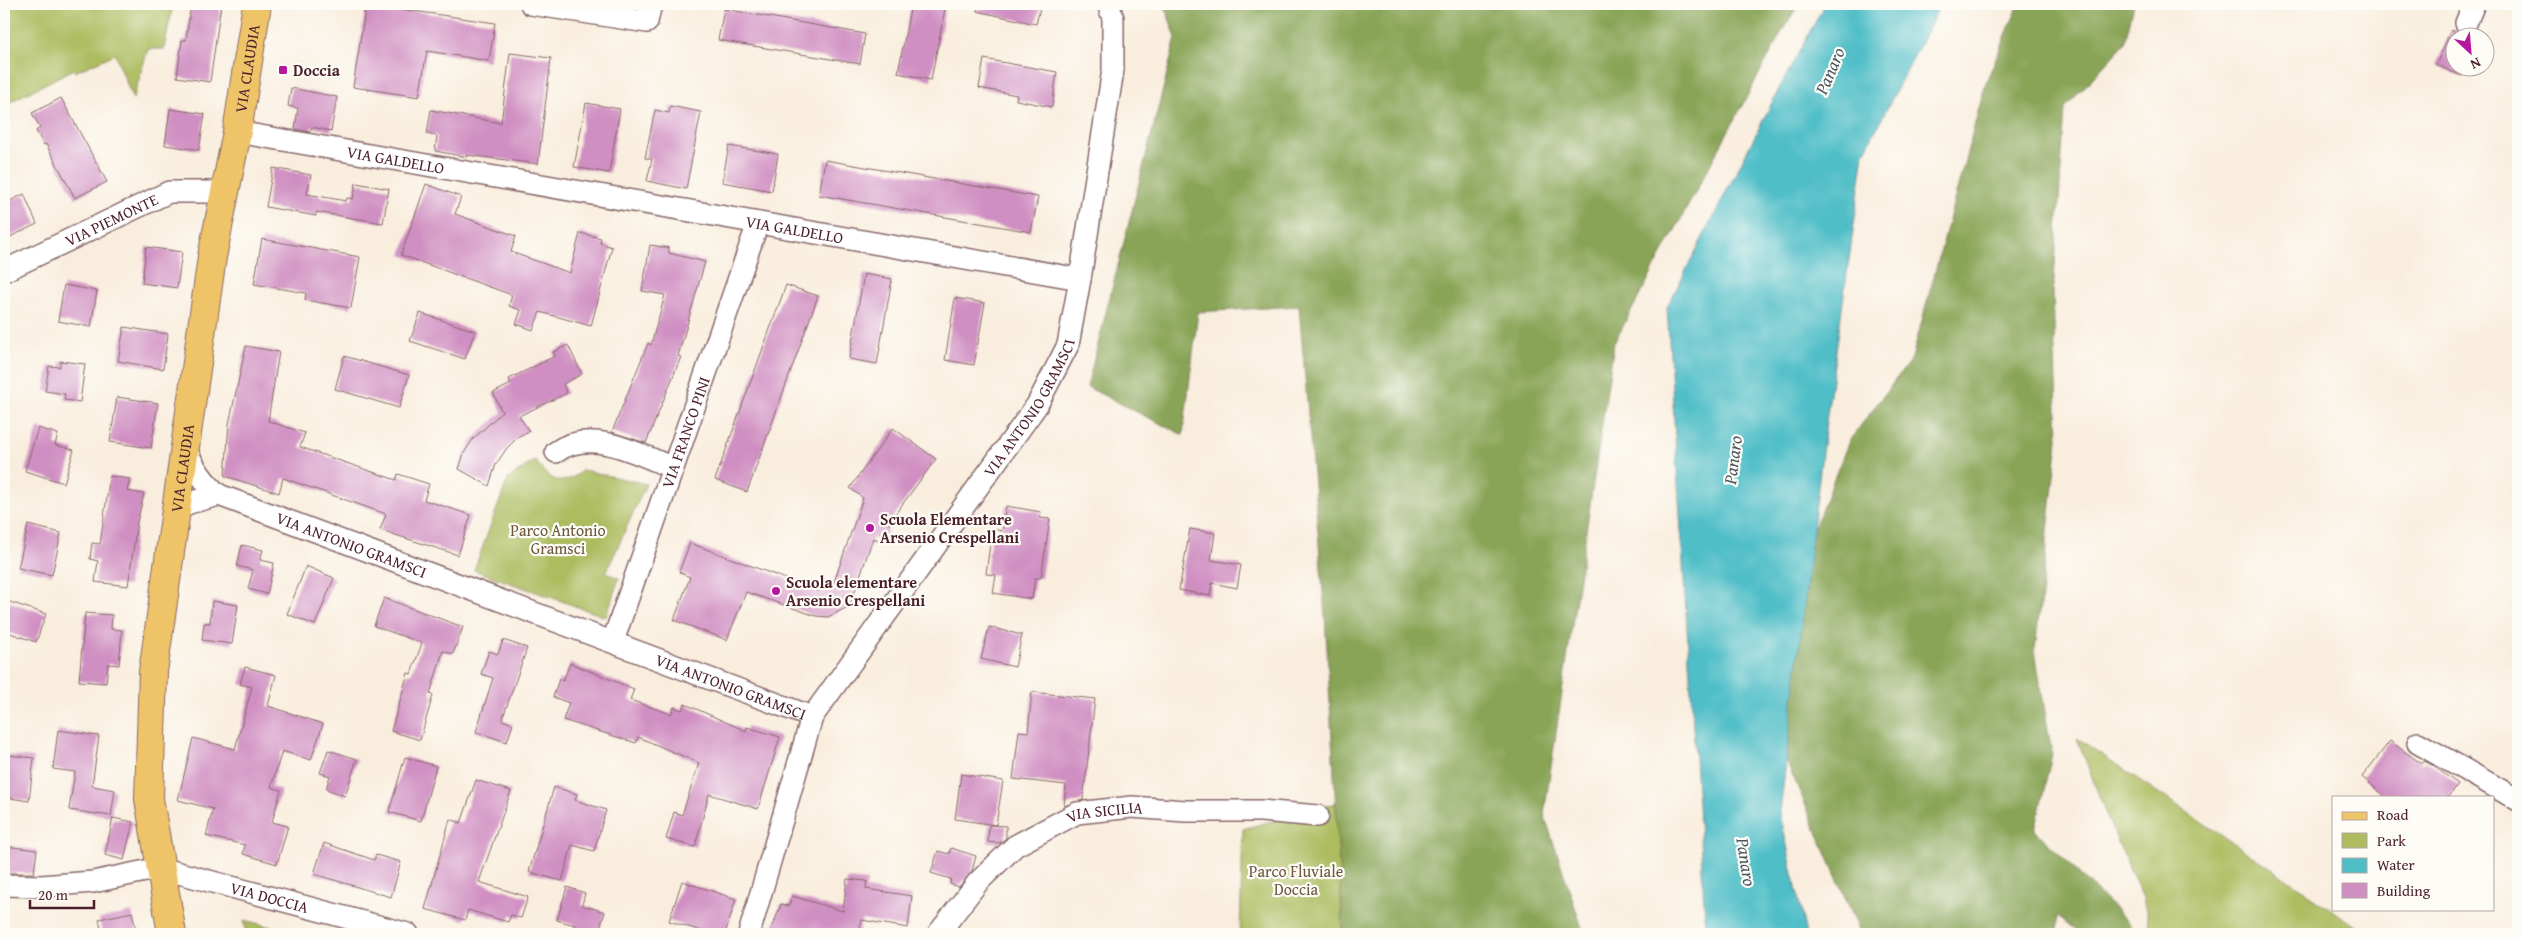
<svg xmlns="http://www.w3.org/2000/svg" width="2522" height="938" font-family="'Gentium Book Plus',serif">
<rect width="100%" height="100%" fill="#fdfcf7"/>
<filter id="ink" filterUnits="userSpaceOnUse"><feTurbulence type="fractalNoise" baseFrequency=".02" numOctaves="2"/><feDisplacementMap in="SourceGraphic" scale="10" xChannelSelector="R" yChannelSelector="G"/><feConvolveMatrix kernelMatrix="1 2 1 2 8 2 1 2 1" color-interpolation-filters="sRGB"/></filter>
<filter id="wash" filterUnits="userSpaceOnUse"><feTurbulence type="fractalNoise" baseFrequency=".0096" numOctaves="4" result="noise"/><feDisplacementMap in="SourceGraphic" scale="20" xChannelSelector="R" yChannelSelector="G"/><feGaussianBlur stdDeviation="1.12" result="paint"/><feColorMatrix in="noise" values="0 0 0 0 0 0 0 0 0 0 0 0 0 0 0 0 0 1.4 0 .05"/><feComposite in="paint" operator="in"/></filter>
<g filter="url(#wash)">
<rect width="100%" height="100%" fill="#f9eede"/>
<path fill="#acbc5f" stroke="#7b6e45" d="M4,4h169l-9,45h-16l-15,50 -18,-45 -40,18 -1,-3 -70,36z
M535,460c15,21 26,29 48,10l63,14 -40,89 13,5 -13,39 -132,-47 34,-91z
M2077,738l282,190 1,6h-209l-8,-36 -34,-76z
M1336,803l25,131h-121l3,-105z
M244,920l54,14h-52z"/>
<path fill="#89a456" stroke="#6a6240" d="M1164,4h635l-15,24 -170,315 -70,471 40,120h-241l-18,-318 -26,-310 -101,6 -15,123 -96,-48 89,-349z
M2019,4h115l-9,39 -60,65 -12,187 5,144 -23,212 17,103 -17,76 105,104h-60l-23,-19v19h-196l-75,-174 11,-189 52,-130 63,-83 74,-276z"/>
<path fill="#50bec7" stroke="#4d6e79" d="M1825,4h116l-77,149 -40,283 -44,377 26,121h-100l-39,-627 112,-218z"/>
<g id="blocks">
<path fill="#d08fc2" d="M191,4h30l-11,78 -33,-5 5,-37h4z
M366,4l129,19 -6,38 -62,-10 -8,46 -66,-10z
M911,4h35l-15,76 -33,-7z
M978,4h63l-5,20 -59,-13z
M724,9l141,25 -5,30 -142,-24z
M2451,30l27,8h-24v30h12l-4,8 -26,-11z
M510,53l41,5 -13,106 -71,-9v2l-32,-6 2,-15 -10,-2 4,-24 70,13z
M984,59l73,13 -5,35 -36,-7 1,-5 -38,-7z
M291,88l46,9 -6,34 -19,-4 -2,5 -15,-3 3,-21 -10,-2z
M61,98l46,84 -32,16 -29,-54 -2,1 -8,-14 4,-3 -8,-15z
M586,103l34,6 -11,64 -35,-6z
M670,106l31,6 -15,77 -39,-8 5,-22 -7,-1 10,-48 14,3z
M170,109l35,5 -6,36 -34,-5z
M729,146l49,8 -6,37 -50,-9z
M825,160l213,37 -7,35 -212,-37z
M273,168l38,7 -4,19 39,7 1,-3 6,1 3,-16 33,6 -6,34 -67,-11v4l-50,-9z
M426,184l35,13 -6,17 61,22 -5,16 59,21 10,-40 21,5 -1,5 12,4 -21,79 -51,-14 -7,18 -17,-6 5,-14 -12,-4 3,-11 -111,-40z
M24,194l13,30 -27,13 -6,-14v-19z
M262,239l98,18 -9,51 -46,-8 1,-7 -52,-9z
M650,245l19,3v5l36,9 -27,94 3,1 -35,86 -34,-11 36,-89 3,2 14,-50 -23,-4z
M146,247l36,5 -5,36 -35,-5z
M864,274l28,5 -15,85 -28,-5z
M64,285l33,6 -6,36 -33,-6z
M786,285l32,11 -71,196 -32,-12z
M955,298l30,5 -11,62 -29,-5z
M420,313l55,18 -10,28 -55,-18z
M124,327l44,7 -5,35 -45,-8z
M568,345l14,29 -19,10 4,9 -48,23 10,15 -10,5 -12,12 -11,16 -7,22 -30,-17 5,-16 9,-14 29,-27 -9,-19 18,-9 -2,-5 46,-23 -2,-4z
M246,346l33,6 -11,69 37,12 -5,14 96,33 2,-6 31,10 -5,16 47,15 -13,40 -78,-25 6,-16 -103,-36 -4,15 -54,-17 4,-52z
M344,356l65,19 -10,33 -64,-19z
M60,361l25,3 -5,38 -16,-2 1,-6 -20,-3 4,-25 11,1z
M117,397l41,6 -7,45 -41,-6z
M38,428l20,6 -3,11 19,5 -10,33 -39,-12z
M893,428l43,31 -46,62 -6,21 -11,-4 -22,65 -3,4 -20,10 -12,-1 -70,-24 -19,48 -53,-20 16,-43 -11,-5 11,-29 128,48 15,-6 30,-87 -13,-10z
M110,476l20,3 -3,12 17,3 -7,28 -9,64 -33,-4 3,-21 -8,-2 2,-16 8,1z
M1006,506l35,6 -1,6 10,1 -9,59h-6l-3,21 -39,-6 3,-18 -10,-1 6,-45 10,2z
M28,525l33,8 -9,42 -34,-7z
M1190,529l25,4 -4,27 30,5 -4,23 -25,-5 -2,13 -31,-6z
M242,545l21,5 -3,10 14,3 -7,31 -19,-5 5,-19 -16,-4z
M306,566l28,12 -19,47 -28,-11z
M384,598l79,29 -10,27 -10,-3 -13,43 3,1 -13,45 -29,-9 17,-58 3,1 11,-31 -48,-17z
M4,600l42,14 -10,28 -32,-11z
M212,601l26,4 -6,39 -30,-4 2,-17h6z
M85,613l27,2 -1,14 11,1 -3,35 -11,-1 -2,19 -27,-2z
M989,627l33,8 -7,32 -34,-8z
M503,640l24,8 -25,72 11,4 -6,18 -31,-10 17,-54 -12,-4 8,-23 9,3z
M570,663l64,26 -4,11 41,14 3,-7 8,3 3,-6 61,27 1,-4 33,10 -22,72 -49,-15 -14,53 -29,-8 8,-27 8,3 17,-52 -61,-26 -2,6 -73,-23 6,-17 -16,-6 6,-18 4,2z
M245,667l31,8 -8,31 55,18 -12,36 -29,-9 -11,36 10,3 -9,32 16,4 -11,38 -34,-10 2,-9 -39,-9 7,-27 -35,-9 15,-62 42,11 17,-62 -12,-3z
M1032,692l63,7 -12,101 -19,6 2,-21 -53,-6 6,-48 9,1z
M58,730l41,6 -7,50 23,4 -4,26 -42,-6 6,-38 -22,-3z
M2390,741l32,23 2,-3 8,4 26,19 -9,13h-63l-24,-20z
M328,750l29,9 -12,37 -19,-7 4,-13 -10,-3z
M8,755l26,3 -5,43 -25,-4z
M405,757l31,9 -15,55 -32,-9z
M961,774l42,7 -7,44 -41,-6z
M476,780l35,11 -32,91 49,15 -7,21 -10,-3 -3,7 -40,-12 -3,10 -40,-11 25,-90 11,4z
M554,787l23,7 -2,6 31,10 -12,41 -22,-6 -10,36 -33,-9z
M113,818l20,4 -9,38 -19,-5z
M989,825l17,1v12l-6,5 -12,-1z
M324,843l50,17 2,-5 25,7 -10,35 -77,-23z
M4,846l33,4 -3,23h-30z
M951,848l25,8 -4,15 -13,16 -9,-3 1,-5 -20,-6 7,-22 11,3z
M847,879l20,2 -1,8 46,7 -4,32 -46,-8 -4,14h-88l11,-30 8,2 3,-10 51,15z
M682,881l54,18 -11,35h-14l-42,-13z
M567,887l18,6 -3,12 23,7 -7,22h-26l3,-9 -18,-5z
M132,912l5,22h-35l-3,-15z"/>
</g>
</g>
<g filter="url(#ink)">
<use href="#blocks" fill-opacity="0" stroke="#87676a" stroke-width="1"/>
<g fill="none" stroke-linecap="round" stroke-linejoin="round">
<g stroke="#87676a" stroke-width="24">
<g id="minor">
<path d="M531,4l116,18 4,-18"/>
<path d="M2466,23l8,-19"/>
<path id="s1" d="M237,132l843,147 33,-209v-52l-5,-14"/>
<path id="s2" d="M4,271l165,-79h55"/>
<path id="s3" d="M185,447c8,19 18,35 34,48l593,222 225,-312 31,-60 12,-66"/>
<path d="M556,452c34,-25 83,2 117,16"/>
<path d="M176,510l13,-7 30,-8"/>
<path id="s4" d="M613,641l145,-418"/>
<path d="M2418,743l100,57"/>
<path id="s5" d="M4,885l37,1 52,-4 67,-14 248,66"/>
<path d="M749,934l63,-217"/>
<path id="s6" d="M938,934l40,-52 37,-36 62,-33 55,-6 53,4h76l57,5"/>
</g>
</g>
<g stroke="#87676a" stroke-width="30">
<g id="primary">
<path id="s7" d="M172,934l-23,-135 4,-127 59,-415 25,-125 20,-128"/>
</g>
</g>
<use href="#minor" stroke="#fff" stroke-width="21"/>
<use href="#primary" stroke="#efc469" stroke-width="28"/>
</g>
</g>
<g fill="#b5179e" stroke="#fdfcf7" stroke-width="2">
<rect x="278" y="65" width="10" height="10" rx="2.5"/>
<circle cx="870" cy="528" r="5"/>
<circle cx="776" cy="591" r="5"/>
</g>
<g text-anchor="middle" stroke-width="4.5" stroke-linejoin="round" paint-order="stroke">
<g font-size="16" fill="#4a1f2b" stroke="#fdfcf7">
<text dy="6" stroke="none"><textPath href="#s7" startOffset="875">VIA CLAUDIA</textPath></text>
<text dy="6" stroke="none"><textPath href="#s1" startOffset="161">VIA GALDELLO</textPath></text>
<text dy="6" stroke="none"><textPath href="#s2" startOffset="119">VIA PIEMONTE</textPath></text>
<text dy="6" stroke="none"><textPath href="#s1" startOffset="566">VIA GALDELLO</textPath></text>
<text dy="6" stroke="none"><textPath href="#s3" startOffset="1071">VIA ANTONIO GRAMSCI</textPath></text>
<text dy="6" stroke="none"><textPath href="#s4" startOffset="221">VIA FRANCO PINI</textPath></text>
<text dy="6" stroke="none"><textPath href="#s7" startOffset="470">VIA CLAUDIA</textPath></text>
<text dy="6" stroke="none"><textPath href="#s3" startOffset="201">VIA ANTONIO GRAMSCI</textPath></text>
<text dy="6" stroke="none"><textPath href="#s3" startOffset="606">VIA ANTONIO GRAMSCI</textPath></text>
<text dy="6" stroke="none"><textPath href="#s6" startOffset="215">VIA SICILIA</textPath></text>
<text dy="6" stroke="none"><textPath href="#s5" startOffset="271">VIA DOCCIA</textPath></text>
</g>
<g font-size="16" font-weight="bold" fill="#4a1f2b" stroke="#fdfcf7" text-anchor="start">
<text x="293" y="76">Doccia</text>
<text x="880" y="525">Scuola Elementare<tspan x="880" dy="18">Arsenio Crespellani</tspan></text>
<text x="786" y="588">Scuola elementare<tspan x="786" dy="18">Arsenio Crespellani</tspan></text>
</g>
<g font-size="16" fill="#6c563d" stroke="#fdfcf7">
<text x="558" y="536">Parco Antonio<tspan x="558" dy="18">Gramsci</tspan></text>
<text x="1296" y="877">Parco Fluviale<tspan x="1296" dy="18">Doccia</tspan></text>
</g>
<g font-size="18" font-style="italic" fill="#4c5762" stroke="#fdfcf7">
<text transform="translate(1830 71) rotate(-67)" y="6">Panaro</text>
<text transform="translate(1733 460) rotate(-83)" y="6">Panaro</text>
<text transform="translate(1746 862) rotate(81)" y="6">Panaro</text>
</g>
</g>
<rect width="2522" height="938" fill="none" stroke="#fdfcf7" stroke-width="20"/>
<rect x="2332" y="796" width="162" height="115" fill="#fdfcf7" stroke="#b5a4a5"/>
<rect x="2342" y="812" width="25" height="8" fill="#efc469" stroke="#b5a4a5"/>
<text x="2377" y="820" font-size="15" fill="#4a1f2b">Road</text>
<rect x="2342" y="833" width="25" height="15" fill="#acbc5f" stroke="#b5a4a5"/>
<text x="2377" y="846" font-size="15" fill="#4a1f2b">Park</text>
<rect x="2342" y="858" width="25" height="15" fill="#50bec7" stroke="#b5a4a5"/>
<text x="2377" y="870" font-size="15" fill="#4a1f2b">Water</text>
<rect x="2342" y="883" width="25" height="15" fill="#d08fc2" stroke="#b5a4a5"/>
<text x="2377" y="896" font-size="15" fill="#4a1f2b">Building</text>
<g transform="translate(2470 52) rotate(154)"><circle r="24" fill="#fdfcf7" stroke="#b5a4a5"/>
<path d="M0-4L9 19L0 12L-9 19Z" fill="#b5179e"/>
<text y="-8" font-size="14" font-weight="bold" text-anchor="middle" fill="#4a1f2b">N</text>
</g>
<path d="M30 900v8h64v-8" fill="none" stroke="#4a1f2b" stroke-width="2.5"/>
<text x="38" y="900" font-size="15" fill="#4a1f2b" stroke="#fdfcf7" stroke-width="4" paint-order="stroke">20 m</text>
</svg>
